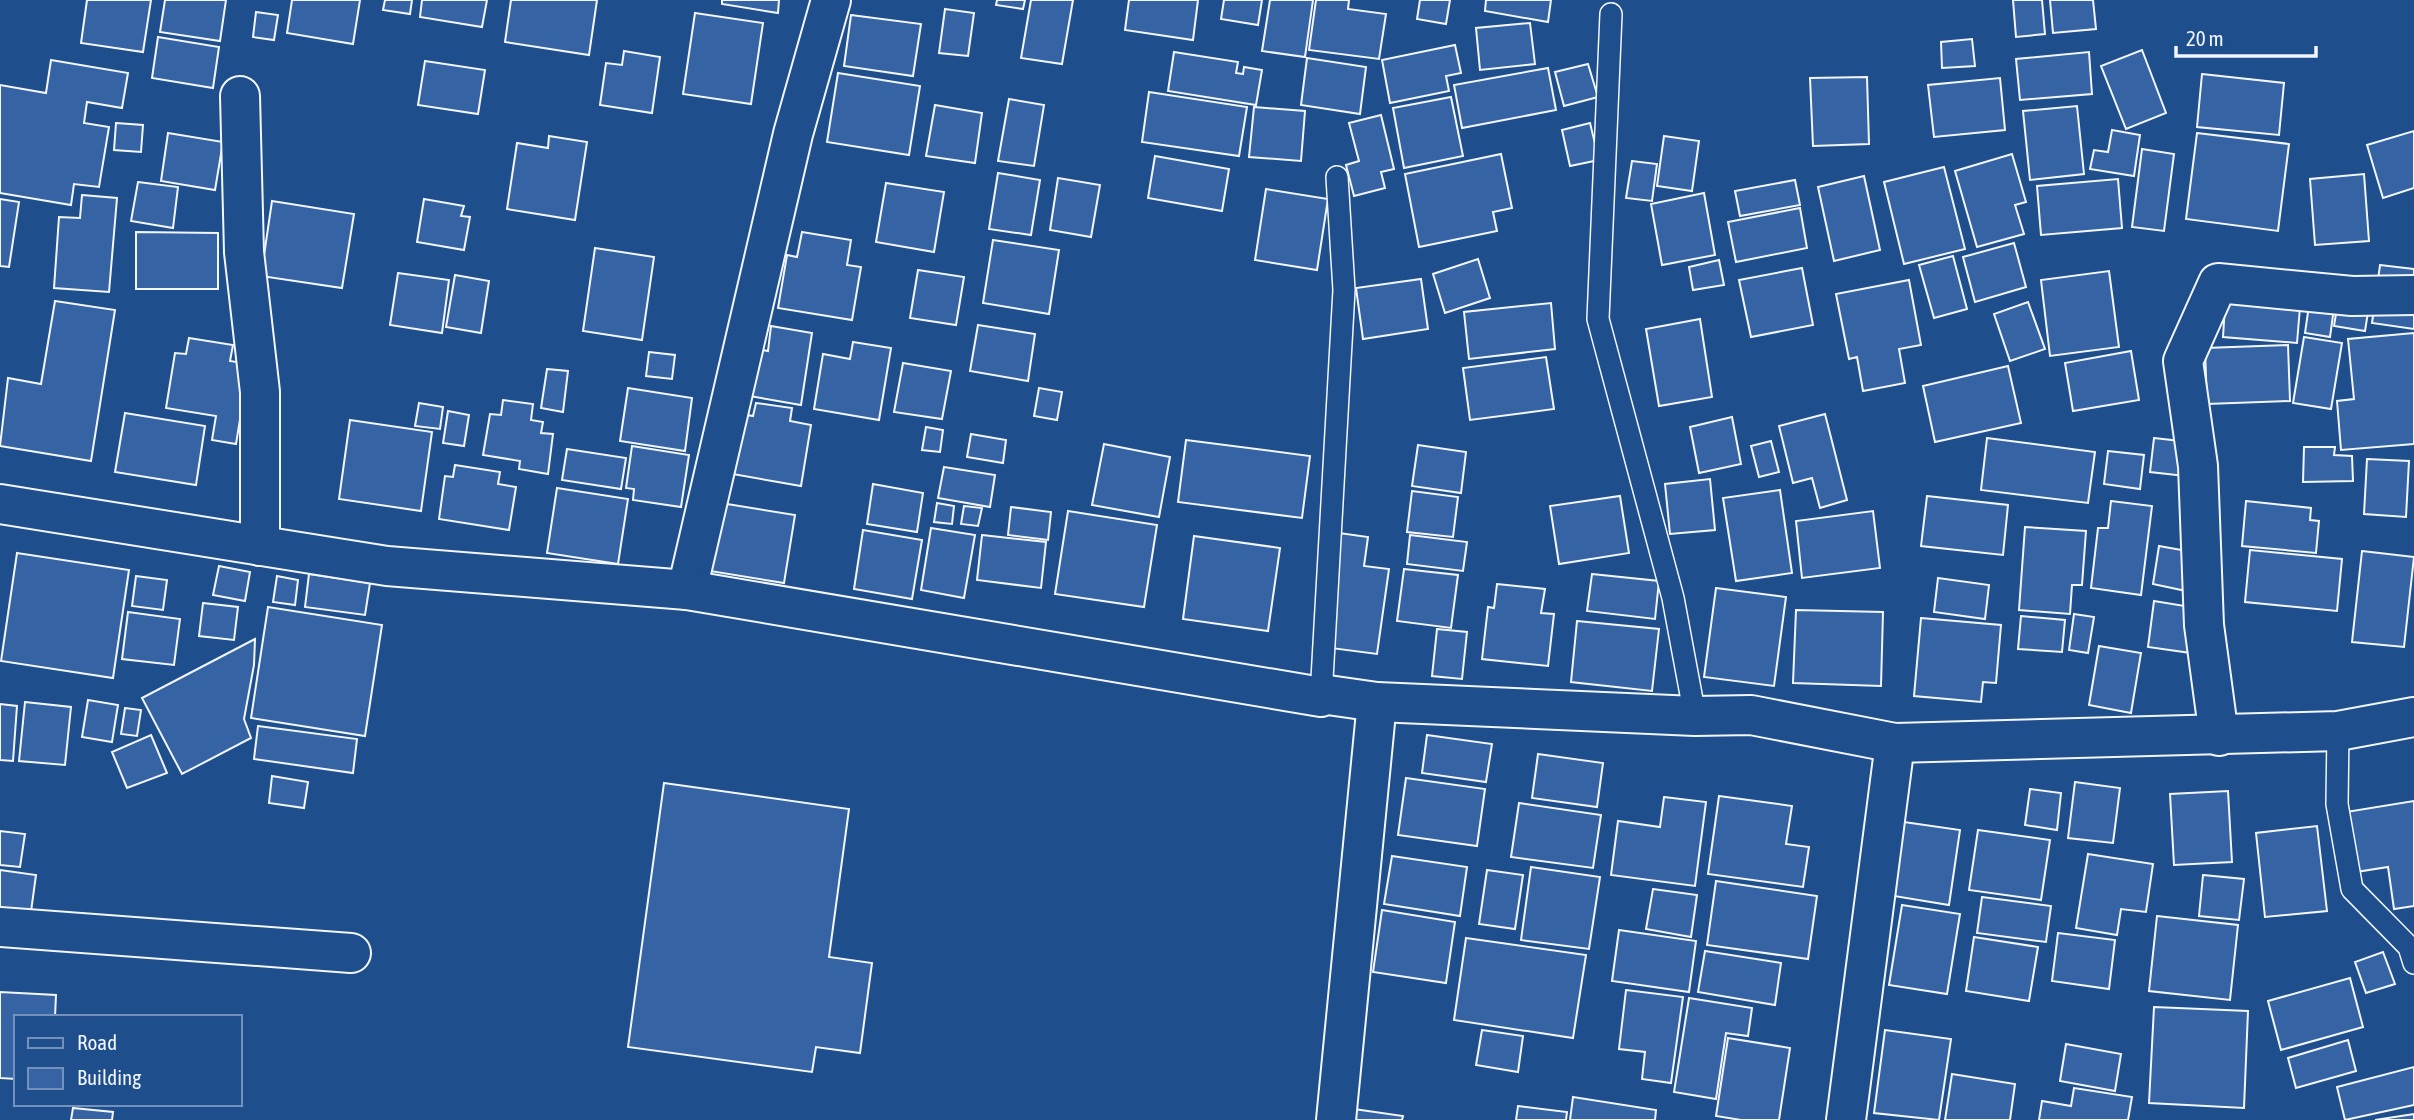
<svg xmlns="http://www.w3.org/2000/svg" width="2414" height="1120" font-family="'Asap Condensed',sans-serif">
<rect width="100%" height="100%" fill="#1f4e8c"/>
<path fill="#3563a3" stroke="#f2f6ff" stroke-width="2" d="M87,0h64l-8,52 -62,-9z
M165,0h61l-6,41 -60,-9z
M292,0h68l-7,44 -66,-11z
M385,0h27l-2,14 -27,-4z
M422,0h65l-5,27 -62,-10z
M511,0h86l-8,55 -84,-13z
M722,0h57l-1,13 -56,-9z
M997,0h28l-2,9 -27,-4z
M1031,0h42l-11,64 -41,-6z
M1129,0h69l-5,40 -68,-10z
M1224,0h38l-4,25 -37,-6z
M1270,0h43l-8,57 -43,-6z
M1316,0h33l-1,9 38,5 -7,45 -70,-9z
M1420,0h30l-4,24 -29,-5z
M1486,0h65l-3,22 -63,-11z
M2013,0h29l3,34 -29,3z
M2050,0h43l3,29 -43,4z
M945,9l29,4 -6,43 -29,-3z
M256,12l22,3 -4,25 -21,-3z
M695,13l68,10 -12,81 -68,-10z
M851,15l70,9 -8,52 -69,-10z
M1530,23l5,41 -55,6 -4,-42z
M158,37l61,10 -6,41 -61,-10z
M1972,39l3,27 -33,2 -1,-26z
M1455,45l6,28 -15,3 3,15 -59,12 -8,-43z
M2142,50l24,63 -40,16 -25,-63z
M624,51l36,6 -8,56 -52,-8 6,-42 16,2z
M1174,52l64,10 -2,11 7,1 1,-7 18,3 -6,35 -88,-14z
M2089,52l3,42 -72,6 -4,-41z
M1307,58l59,9 -6,47 -59,-9z
M51,60l77,13 -6,35 -35,-6 -3,21 25,4 -10,60 -25,-3 -3,21 -71,-12v-108l46,8z
M425,61l60,9 -7,44 -60,-9z
M1588,64l10,33 -34,9 -9,-34z
M1548,68l8,42 -94,18 -8,-43z
M838,73l82,13 -11,69 -82,-13z
M2202,74l82,9 -5,52 -82,-8z
M1867,77l2,67 -56,2 -3,-68z
M2000,78l5,52 -71,7 -6,-52z
M1149,92l98,15 -8,49 -97,-14z
M1451,97l12,59 -59,12 -11,-60z
M1009,99l35,6 -10,61 -36,-5z
M935,105l47,8 -7,50 -49,-7z
M2077,106l7,68 -54,6 -7,-69z
M1254,107l51,4 -4,50 -52,-4z
M1381,115l13,54 -13,3 4,16 -31,8 -8,-31 13,-4 -10,-38z
M116,123l27,2 -2,27 -27,-2z
M1590,123l9,37 -29,6 -8,-36z
M2112,130l28,5 -6,41 -44,-7 4,-19 14,2z
M2414,131v57l-31,10 -16,-53z
M168,133l55,9 -8,48 -54,-9z
M2197,133l92,11 -11,87 -92,-12z
M549,136l38,6 -12,78 -68,-11 10,-66 31,5z
M1664,136l35,5 -7,50 -35,-5z
M2142,149l32,5 -10,77 -32,-4z
M1501,154l11,54 -19,4 4,19 -78,16 -14,-73z
M2012,154l14,48 -11,3 9,29 -47,13 -22,-76z
M1155,156l74,13 -7,42 -74,-13z
M1632,161l25,3 -5,37 -26,-3z
M1944,167l21,82 -61,15 -20,-82z
M998,173l42,7 -9,55 -42,-6z
M2364,174l5,67 -54,4 -5,-66z
M1864,176l16,74 -46,11 -16,-74z
M1058,178l42,7 -9,52 -41,-7z
M2118,179l4,49 -81,7 -4,-49z
M1795,180l5,25 -60,11 -5,-25z
M138,182l40,5 -5,41 -42,-7z
M886,183l58,9 -10,60 -58,-10z
M1266,189l62,10 -11,71 -62,-10z
M1704,193l11,62 -53,10 -11,-61z
M82,195l35,3 -8,94 -55,-4 5,-71 21,1z
M0,199l19,3 -10,65 -9,-1z
M424,199l40,7 -3,10 9,1 -6,33 -47,-8z
M272,201l82,13 -12,74 -81,-12z
M1800,208l7,40 -71,14 -8,-40z
M136,232l82,1v56h-82z
M802,232l49,8 -4,25 14,2 -9,53 -74,-12 9,-53 10,2z
M993,240l66,10 -10,64 -66,-11z
M2014,243l12,44 -51,15 -12,-45z
M595,248l59,9 -12,83 -59,-9z
M1953,256l14,53 -33,9 -15,-53z
M1478,259l12,39 -45,15 -12,-39z
M1719,260l5,25 -31,5 -4,-23z
M2380,265l34,4v60l-42,-6z
M1802,268l11,57 -62,12 -12,-57z
M918,270l46,7 -8,48 -46,-7z
M2109,271l10,76 -69,9 -9,-76z
M398,273l51,7 -7,53 -52,-8z
M455,275l34,6 -8,52 -35,-6z
M1421,279l7,50 -65,10 -7,-51z
M1909,280l12,65 -22,4 6,34 -42,8 -6,-34 -8,2 -13,-65z
M2341,282l31,5 -7,44 -31,-5z
M2226,289l75,6 -4,48 -74,-6z
M55,301l60,9 -24,151 -91,-15 8,-68 33,6z
M2028,302l17,47 -35,12 -16,-47z
M1551,303l4,46 -86,10 -5,-47z
M2309,305l25,3 -4,29 -25,-4z
M1700,319l12,78 -53,9 -13,-77z
M978,325l57,9 -7,47 -58,-10z
M771,326l41,7 -11,72 -57,-10 8,-47 16,3z
M2414,333v111l-73,6 -4,-49 17,-2 -6,-60z
M2304,337l38,6 -11,66 -38,-6z
M189,338l44,7 -3,16 19,3 -13,80 -24,-4 4,-24 -50,-8 9,-55 11,1z
M853,342l38,6 -12,72 -65,-11 9,-55 27,5z
M2288,345l2,56 -83,3 -2,-56z
M2131,351l8,49 -66,11 -8,-48z
M649,352l26,3 -3,24 -26,-3z
M1546,357l8,52 -84,11 -7,-52z
M903,363l48,8 -9,48 -48,-7z
M2008,366l13,57 -86,19 -12,-56z
M547,369l21,2 -5,41 -22,-4z
M628,388l64,10 -7,53 -65,-10z
M1039,388l23,4 -5,28 -23,-4z
M503,400l30,4 -2,16 12,2 -2,11 12,1 -5,40 -29,-5 1,-8 -37,-6 7,-41 11,1z
M419,403l24,4 -3,22 -25,-3z
M756,403l36,5 -2,13 21,4 -10,61 -74,-13 9,-60 17,3z
M448,411l21,4 -5,31 -21,-3z
M125,413l80,13 -9,59 -81,-13z
M1825,414l22,86 -27,8 -8,-30 -19,5 -14,-57z
M1732,417l9,47 -42,9 -9,-46z
M350,420l82,12 -11,79 -82,-12z
M926,427l17,3 -3,22 -18,-2z
M971,434l35,6 -3,23 -36,-6z
M1987,438l108,14 -7,51 -107,-13z
M2154,438l35,4 -4,34 -35,-4z
M1186,440l124,16 -8,62 -124,-16z
M1771,441l8,31 -20,5 -8,-31z
M1104,444l66,13 -11,60 -67,-12z
M1418,445l48,7 -5,41 -49,-7z
M632,446l57,9 -8,52 -48,-7 1,-11 -8,-1z
M2304,447h31l-1,8 18,1 1,25 -50,1z
M567,449l59,9 -5,31 -59,-9z
M2108,451l36,4 -4,34 -36,-5z
M2367,459l42,2 -3,56 -42,-3z
M455,465l45,7 -2,12 18,3 -7,43 -70,-11 6,-43 8,1z
M944,467l51,8 -5,32 -52,-9z
M1710,479l5,51 -45,4 -5,-50z
M873,484l50,9 -6,39 -50,-8z
M557,488l71,11 -10,65 -71,-11z
M1780,490l12,83 -56,8 -13,-83z
M1412,491l46,6 -5,40 -46,-5z
M1620,496l9,57 -70,11 -9,-58z
M1927,496l81,9 -5,50 -82,-9z
M2111,501l41,5 -11,89 -50,-7 7,-60h10z
M2246,501l65,7 -1,12 9,1 -3,32 -74,-7z
M721,503l74,12 -11,68 -74,-12z
M937,503l17,3 -2,18 -18,-2z
M964,506l18,2 -4,18 -17,-2z
M1011,507l40,5 -3,28 -40,-5z
M1068,511l89,14 -13,82 -89,-13z
M1873,511l7,57 -78,10 -6,-57z
M2025,527l61,4 -4,54h-10l-2,29 -51,-4z
M931,528l44,7 -11,63 -43,-8z
M863,530l59,10 -10,59 -58,-10z
M1339,533l29,4 -4,29 25,3 -12,85 -54,-7z
M982,535l64,7 -5,46 -64,-8z
M1410,535l57,7 -4,29 -56,-7z
M1194,536l86,12 -12,83 -85,-12z
M2159,546l34,6 -7,39 -33,-7z
M2250,550l92,9 -5,52 -92,-9z
M2362,551l52,6 -10,90 -52,-5z
M17,553l112,17 -16,108 -112,-17z
M219,566l31,6 -5,29 -32,-6z
M1404,569l54,6 -7,53 -54,-7z
M309,574l61,9 -5,32 -60,-8z
M1592,574l67,7 -4,38 -68,-8z
M136,576l31,4 -4,30 -31,-4z
M277,576l21,4 -3,25 -22,-3z
M1938,578l51,7 -4,34 -51,-7z
M1497,584l48,5 -4,24 13,1 -6,52 -66,-7 6,-52 6,1z
M1716,588l70,9 -12,89 -70,-9z
M2154,601l43,7 -6,45 -43,-6z
M203,603l35,4 -4,33 -35,-4z
M268,607l114,18 -17,111 -114,-18z
M1796,610l87,2 -2,74 -88,-3z
M128,612l52,7 -6,46 -52,-6z
M2074,614l20,3 -6,36 -19,-3z
M2021,616l44,4 -3,32 -44,-3z
M1921,618l80,7 -5,58 -13,-1 -2,20 -67,-6z
M1577,621l82,8 -7,62 -81,-9z
M1437,629l30,3 -5,47 -30,-3z
M255,639l-1,26 -10,54 7,19 -69,36 -40,-76z
M2099,646l42,7 -10,60 -42,-8z
M88,700l30,5 -6,37 -30,-5z
M25,702l46,5 -6,58 -46,-4z
M0,704l17,2 -4,55 -13,-1z
M125,708l16,2 -4,26 -16,-2z
M258,726l99,13 -4,34 -99,-14z
M151,735l16,38 -40,15 -15,-36z
M1427,735l65,9 -6,38 -64,-9z
M1538,754l65,9 -6,44 -65,-9z
M272,776l36,6 -4,26 -35,-5z
M1406,778l79,11 -8,57 -79,-11z
M2075,782l45,6 -7,55 -45,-5z
M664,783l185,26 -20,148 43,6 -12,90 -44,-6 -4,25 -184,-25z
M2030,789l31,4 -4,37 -32,-5z
M2228,791l4,71 -58,3 -4,-71z
M1719,796l73,10 -6,38 23,3 -6,40 -95,-13z
M1664,797l42,5 -11,84 -84,-11 7,-54 42,6z
M2414,801v105l-20,3 -6,-42 -32,5 -10,-60z
M1519,803l82,12 -8,53 -82,-11z
M1904,822l56,8 -11,75 -55,-9z
M2317,826l10,85 -62,6 -9,-84z
M1978,830l72,10 -9,60 -72,-10z
M0,831l25,3 -5,33 -20,-2z
M2088,854l65,10 -7,48 -25,-3 -4,26 -41,-7z
M1392,856l75,11 -7,49 -76,-12z
M1531,867l69,10 -11,72 -68,-9z
M0,870l36,5 -6,44 -30,-4z
M1487,870l36,5 -8,54 -36,-5z
M2203,875l41,4 -5,41 -40,-4z
M1716,881l101,15 -9,63 -101,-14z
M1653,889l44,6 -6,42 -45,-8z
M1982,897l69,9 -5,36 -69,-9z
M1902,905l58,9 -13,80 -58,-9z
M1382,910l73,12 -9,61 -73,-11z
M2157,916l81,9 -8,75 -81,-9z
M1619,930l77,11 -7,51 -77,-11z
M2058,933l57,7 -6,49 -57,-8z
M1974,937l64,10 -9,54 -63,-10z
M1466,938l120,17 -13,83 -119,-18z
M1705,951l76,12 -6,42 -77,-13z
M2383,952l12,32 -29,9 -11,-31z
M2350,978l13,49 -82,23 -13,-49z
M1626,990l57,7 -12,86 -29,-4 3,-27 -26,-3z
M0,992l56,3 -1,22h-39v62l-16,-1z
M1689,998l63,10 -4,28 -22,-3 -10,66 -42,-7z
M2154,1007l94,4 -4,97 -95,-5z
M1482,1030l41,6 -5,36 -42,-7z
M1885,1030l66,9 -12,81 -65,-7z
M1728,1038l62,10 -11,72h-38l-25,-4z
M2348,1040l8,31 -60,17 -8,-30z
M2066,1044l55,10 -6,37 -55,-10z
M2414,1067v38l-69,15 -8,-33z
M1952,1074l63,10 -5,36h-65z
M2074,1088l58,9 -4,23h-89l3,-19 29,5z
M1573,1097l83,13 -1,10h-85z
M1518,1106l49,6 -1,8h-50z
M73,1108l40,4 -1,8h-41z
M1354,1109l49,7 -1,4h-50z
M2414,1114v6h-39z"/>
<g fill="none" stroke-linecap="round" stroke-linejoin="round">
<g stroke="#f2f6ff" stroke-width="24">
<path id="service" d="M1611,14l-13,305 75,279 22,118
M1321,697l23,-407 -7,-113
M2338,731l-1,73 15,85 57,58 5,16"/>
</g>
<g stroke="#f2f6ff" stroke-width="42">
<path id="minor" d="M240,96l4,156 16,140v154
M687,590l106,-456 38,-134
M2219,736l-15,-111 -6,-159 -15,-105 35,-78 134,13 62,-1
M0,927l351,26
M1336,1120l41,-418
M1846,1120l49,-377"/>
</g>
<g stroke="#f2f6ff" stroke-width="42">
<path id="tertiary" d="M0,504l387,62 300,24 634,107v-3l56,8 318,14 56,-1 144,28 443,-12 76,-14"/>
</g>
<use href="#service" stroke="#1f4e8c" stroke-width="21"/>
<use href="#minor" stroke="#1f4e8c" stroke-width="38"/>
<use href="#tertiary" stroke="#1f4e8c" stroke-width="38"/>
</g>
<rect x="14" y="1015" width="228" height="91" fill="#1f4e8c" stroke="#7391ba" stroke-width="2"/>
<rect x="28" y="1038" width="35" height="10" fill="#1f4e8c" stroke="#7391ba" stroke-width="2"/>
<text x="77" y="1050" font-size="21" fill="#f2f6ff">Road</text>
<rect x="28" y="1068" width="35" height="21" fill="#3563a3" stroke="#7391ba" stroke-width="2"/>
<text x="77" y="1085" font-size="21" fill="#f2f6ff">Building</text>
<path d="M2176 46v10h140v-10" fill="none" stroke="#f2f6ff" stroke-width="3.5"/>
<text x="2186" y="46" font-size="21" fill="#f2f6ff" stroke="#1f4e8c" stroke-width="5" paint-order="stroke">20 m</text>
</svg>
